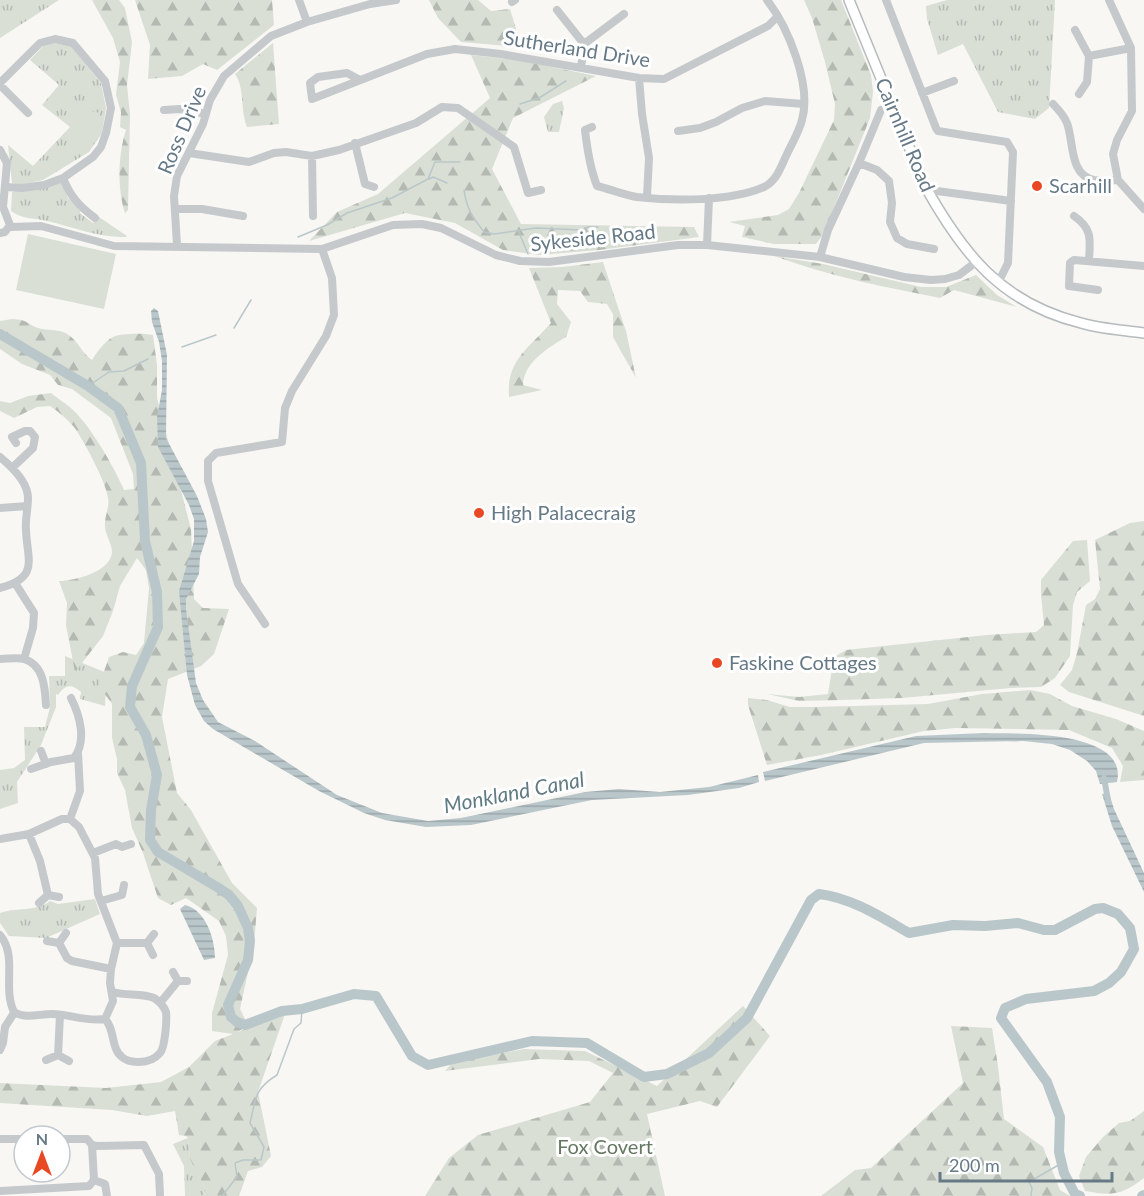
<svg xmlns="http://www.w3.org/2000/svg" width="1144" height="1196" font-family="Lato,sans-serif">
<defs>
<pattern id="grass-tufts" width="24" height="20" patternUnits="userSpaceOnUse" patternTransform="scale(1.5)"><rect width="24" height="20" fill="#d9dfd5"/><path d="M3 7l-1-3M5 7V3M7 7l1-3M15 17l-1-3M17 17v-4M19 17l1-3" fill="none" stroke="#b4bab2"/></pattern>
<pattern id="forest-firs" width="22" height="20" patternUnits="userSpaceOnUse" patternTransform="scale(1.5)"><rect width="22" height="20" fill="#d9dfd5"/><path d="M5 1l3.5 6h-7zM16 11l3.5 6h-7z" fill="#b4bab2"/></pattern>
<pattern id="water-rules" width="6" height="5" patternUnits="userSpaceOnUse" patternTransform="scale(1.5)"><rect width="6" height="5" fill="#bac7ca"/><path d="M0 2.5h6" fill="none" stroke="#9ba6aa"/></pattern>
</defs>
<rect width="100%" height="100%" fill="#f8f7f4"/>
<path fill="url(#grass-tufts)" d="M0,0h59l-59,38z
M947,0h108l-6,108 -14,11 -37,-7 -35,-68 -25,11 -11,-36 -1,-13z
M54,43l17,3 30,37 5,25 -4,25 -13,19 -46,28 -23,5 -8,-2 -4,-38 25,21 37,-39 -28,-22 17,-20 -29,-25 13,-14z
M562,101l2,7 -5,24h-11l-4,-15 9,-13z
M62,182l6,16 13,12 -1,3 13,10 6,-6 28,19 -1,1c-27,1 -53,-10 -79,-16 -12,-3 -26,-2 -36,-10l1,-19z
M65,656l42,17 -2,33 -25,-7 1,-7c-10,-9 -16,-7 -23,3l-2,-1v13l-15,38 -24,37 1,21 -18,6v-39l14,-2 11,-8 -1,-33h21l5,-20 -1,-31h16z
M95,899l5,15 -54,24 -37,-2 -9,-13v-10c18,-6 35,-1 50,-12l8,3z
M188,1138l2,20 16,32 -4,6h-17l-1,-30 -11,-22z"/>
<path fill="url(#forest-firs)" d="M92,0h27l6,8 7,34 -5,43 3,29 -2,96 -3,3c-8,-24 -7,-59 1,-83l-6,-3 1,-15 -5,-17 4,-33 -7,-24z
M135,0h137l2,25 -57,45 -14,-6 -21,12 -34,3 2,-34z
M429,0h49l13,11 19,-2 7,23 -9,14 -47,-4 -23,-24z
M804,0h37l30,75 2,17 -3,26 -47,117 -7,9h-42l-32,-7 3,-11 -16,-4 49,-7 11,-6 10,-16 35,-73 1,-16 -10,-42 -13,-44z
M273,43l6,81 -32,3c-7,-17 -2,-39 -12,-53z
M471,55l47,5 78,16 -83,42 -21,51 29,55 173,3 5,10 -100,13 -60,5 -36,-5 -48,-27 -50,-10 -96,28 28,-29 41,-18 112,-96z
M774,256l49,8 98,23h25l30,-12 21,20 20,12 -63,-17 -14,8c-56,-11 -111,-22 -166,-42z
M603,262l23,69 10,47 -23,-41v-23l-6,-10 -19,-2 -8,-11 -22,-1 -1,14 14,18 -5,15c-18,11 -42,25 -43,48l19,5 -33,7c-3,-37 20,-49 42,-74l-22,-55 33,-1z
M12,319c18,1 14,5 26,9 10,3 23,0 32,8 9,7 12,17 22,24 5,-8 12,-18 21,-23 7,-4 31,-4 40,-2l4,30v33l34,131 3,70 9,9 26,1 -15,45 -13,12 -33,13 -6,38 15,76 14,17 41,73 25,25 -3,37 -14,64 8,16 -10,7 47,-18 -27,78 13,64 -9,11 -14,4 -9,25h-37l4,-6 -16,-31 -2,-21 -2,-2 -7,-1 -4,-24 -28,5 -35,-6 -112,-7v-20l106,5 55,-6 28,-15 26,-26 18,-7 -21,-3v-18l16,-58 -2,-19 -7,-15 -33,-23 -15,7 -13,-7 -15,-45 -11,-25 -7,-38 -8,-17v-14l-5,-21v-34l-13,-18 10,-29 14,-5 13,3 8,-12 5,-55 -3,-18 -9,-12 -17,28 -7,25 -10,25 -28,36 -9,-47 1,-22 -8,-22c15,0 52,-9 53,-29 0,-9 -7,-17 -7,-26 -1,-9 5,-19 3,-28 -1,-14 -25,-59 -34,-71 -7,-8 -15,-15 -24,-21l-13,1 -23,11 -14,-7v-10l10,2 18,-7 23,-3c7,6 16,11 22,17 19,18 41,57 51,80l10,-1 -1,-15 -22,-56 -39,-29 -14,-4 -8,-10 -28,-11 -22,-15v-28z
M1144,521v195l-75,-24 -9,-7 12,-15 5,-17 9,-48 9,-6 5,-10 -5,-49 35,-17z
M1087,540l3,41 -13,11 -4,13 -3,51 -15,22 -14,9 -30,1 -109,10 -61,2 -42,1 -32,-7 32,3 29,-3 6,-37 12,-7 141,-15 49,-3 8,-7 -3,-30v-15l32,-39z
M1030,690l20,4 22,12 44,13 28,12v49l-24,2 3,-16 -11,-18 -43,-18 -113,-2 -32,3 -103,24 -54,10 -19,-60v-7l19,2 23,7h22l116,-3 54,-10z
M743,1006l27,30 -53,71 -17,-6 -53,13 18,82h-240l24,-38 29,-23 112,-33 23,-29 -24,-12 -50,-2 -94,12 8,-9 71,-13 61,2 72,35z
M951,1026l41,2 6,38 6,53 39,28 17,43 10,6h-249l34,-26 16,-2 92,-85z
M1144,1111v67c-22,17 -31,18 -59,13l-6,-15 7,-19 17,-20 16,-14 11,-2z"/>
<path fill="#d9dfd5" d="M78,108l22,5 -7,33 -22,-5z
M28,234l88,20 -12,55 -88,-19z
M49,911l2,10 -19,4 -2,-10z"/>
<path fill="url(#water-rules)" d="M154,308l4,3 9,44 -1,83 31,58 9,23 2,13 -8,25 -1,17 -13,25v10l10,74 7,17 15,22 37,19 82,54 45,18 46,8 33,-3 124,-26 34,-3 41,3 49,-5 49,-12 1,7 -20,6 -51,7 -96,5 -121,25 -45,2 -41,-7 -21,-7 -45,-22 -106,-62 -9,-8 -9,-16 -8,-30 -8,-84 15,-50v-22l-5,-14 -31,-58 -1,-30 5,-27v-29l-3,-19 -7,-20 -1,-11z
M984,733c30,1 145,-4 133,49l-17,2 -4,-13 -9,-10 -17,-11 -18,-6 -29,-3 -99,2 -159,38 -2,-9 153,-36z
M1109,793l5,16 30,64v19l-32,-66 -10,-32z
M185,905c21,5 30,34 30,53l-11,2 -24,-51z"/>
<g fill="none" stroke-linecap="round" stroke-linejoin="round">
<path stroke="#bac7ca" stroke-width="1.5" d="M520,104l19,-6 27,-17
M429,179l4,-2 14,6
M464,190c3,20 8,26 20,42l10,2 42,-6 46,2 6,-3h10
M518,230l10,24
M298,237l29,-12 20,-12 45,-15 36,-19 7,-17h25
M234,328l17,-28
M182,347l34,-12
M88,386l21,-14 15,-1 24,-12
M222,1196l15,-19 -2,-14 8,-3h18l3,-13 -14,-24c6,-24 4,-34 27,-48l17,-46 7,-6 1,-14
M1031,1196l1,-8 -3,-6 33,-19"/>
<path stroke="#bac7ca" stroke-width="6" d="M1104,778l4,22"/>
<path stroke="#bac7ca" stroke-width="10" d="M0,334l88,52 30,22 23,55 4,78 12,51 1,35 -26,59 -2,21 16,28 11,40 -6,35 -1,30 8,12 59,35 12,8 9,11 10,22 2,13 -2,19 -20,45 3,12 6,5 8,3 37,-14 20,-2 52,-15 22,2 36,60 16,9 104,-24 55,2 57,34 23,-3 42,-21 38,-35 64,-118 8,-6c33,4 62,23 90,39l44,-8 32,1 33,-3 26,7h11l40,-21 8,-1 15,6 12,14 4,21 -13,23 -12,11 -15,8 -68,8 -21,9 -4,10 46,64 13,35 -1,35 5,21 11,21 5,2
M1142,1196l2,-1"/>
<g stroke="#b6bbbe" stroke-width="12">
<path id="major" d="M849,0l76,186c38,68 76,117 156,137 20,6 42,7 63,10"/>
</g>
<path stroke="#c5c9cc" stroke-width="8" d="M299,0l8,22
M886,0l50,128 2,3 69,11 6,10 -5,111 -10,20
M1109,0l22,48 1,63 -15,29 -4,14 5,26 26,29
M512,2l3,-2
M557,10l27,34
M1075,30l14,26 -2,26 -8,12
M1089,56l42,-8
M581,68l3,-24 40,-30
M639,78l3,36 7,44 -2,38
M360,80l-13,-7 -29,4 -8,6 2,16 115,-45 28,-5 46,5 138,24 25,1 104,-53 9,-9
M0,83l40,-40 15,-4 18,4 32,38 6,27 -5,25 -5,14 -8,10 -30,21 -19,7 -22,3 -17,-1
M0,85l28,28
M922,93l32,-12
M1053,104c6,6 11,12 14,19 7,19 2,52 27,57 7,1 16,0 24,0
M164,110l16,-1 26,5
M592,127l-7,3c2,18 5,38 12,56 13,3 27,9 40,11 35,4 94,5 127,-10 13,-6 17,-21 23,-33 5,-11 12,-22 15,-34 10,-35 -14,-93 -35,-120
M678,131l22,-3 16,-6 26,-14 23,-7 39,3
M355,143l10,41 9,3
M0,150l7,13 -4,44 7,18 -5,7 -5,1
M189,153l60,9 25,-9 12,-1 26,4 27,-6 77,-27 26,-16 16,1 56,39 14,46 13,-3
M312,156l1,60
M859,163l22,-53
M63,178c7,18 16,28 32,40
M937,191l74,10
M176,209h26l41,7
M1074,216c19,13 16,24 15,44
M10,227l31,-1 73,20 208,3 71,-24 29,-1 19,4 55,27 24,6 29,1 129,-17h29l113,12 84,20 27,3 14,-1 14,-4 17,-13
M177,245l-3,-49 3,-20 26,-52 7,-24 14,-24 47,-40 36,-14 63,-18 26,-4
M707,245l2,-47
M820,257l8,-27 31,-67 18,7 12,11 3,22 -2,19 7,16 10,6 27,5
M1098,290l-29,-4 1,-23 4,-3 70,6
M0,457c11,9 28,25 28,41 0,11 -3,22 -2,32 1,30 14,47 -26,58
M12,468l21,-20 2,-11 -5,-6h-5l-13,6 4,6
M0,508l27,-2
M15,583l19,30 -1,15 -9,31
M265,624l-27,-40 -30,-103v-20l8,-8 66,-11 3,-34 7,-17 34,-55 8,-21 -2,-37 -10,-29
M0,659c7,0 18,-2 24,0 20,6 21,29 22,46
M41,751l5,13
M31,769l20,-7 23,-4c13,-17 6,-42 -3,-60
M70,819l10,-28 -2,-38
M29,834l11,27 8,34 -9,8
M0,839l29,-5 33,-15h8l9,8 16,31 3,36 19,49 -6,26 -1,14 3,18 -8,18c-19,3 -35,-5 -53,-5 -13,0 -27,5 -38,-2 -12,-24 4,-56 -14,-77
M93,853l23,-9 6,3 9,-3
M48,895l11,2
M101,901l21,-6 2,-10
M47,941l12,2 7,-10
M59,943l8,15 5,3 39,8
M117,943h30l7,-9
M147,943l6,12
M173,972l5,9h9
M160,1003l18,-22
M105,1019c10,10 6,30 17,38 4,4 11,5 17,5 8,0 16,-3 21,-9 5,-5 7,-34 6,-41 -2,-5 -7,-11 -12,-14 -12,-5 -28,-2 -41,-6
M0,1050l3,-7 2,-16 9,-14
M58,1055l2,-40
M46,1060l12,-5 11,6
M0,1139h24
M60,1139h27l5,6 5,1 47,-1 15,29 1,22
M92,1145l2,35
M94,1180l11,4 2,12
M0,1191l89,-5 5,-6"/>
<use href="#major" stroke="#fff" stroke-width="9"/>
</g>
<g fill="#e84924" stroke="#fff" stroke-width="2">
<circle cx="1037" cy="186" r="6"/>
<circle cx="479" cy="513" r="6"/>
<circle cx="717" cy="663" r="6"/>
</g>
<g text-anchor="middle" stroke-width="6" stroke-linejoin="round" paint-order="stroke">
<g font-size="20" fill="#667986" stroke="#fff">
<text transform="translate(577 49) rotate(9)" y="7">Sutherland Drive</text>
<text transform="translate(182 130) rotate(-67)" y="7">Ross Drive</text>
<text transform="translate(905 135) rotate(67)" y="7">Cairnhill Road</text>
<text transform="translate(593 238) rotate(-6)" y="7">Sykeside Road</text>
</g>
<g font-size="20" fill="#667986" stroke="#fff" text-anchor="start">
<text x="1049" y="193">Scarhill</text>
<text x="491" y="520">High Palacecraig</text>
<text x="729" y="670">Faskine Cottages</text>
</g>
<g font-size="20" fill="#667861" stroke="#fff">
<text x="605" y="1154">Fox Covert</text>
</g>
<g font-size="21" font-style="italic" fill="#617b82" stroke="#fff">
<text transform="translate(514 793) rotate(-11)" y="7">Monkland Canal</text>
</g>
</g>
<g transform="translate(42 1154)"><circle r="28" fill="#ffffff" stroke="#c2c9cf" stroke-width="1.5"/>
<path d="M0-4.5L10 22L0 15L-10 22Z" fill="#e84924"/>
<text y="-9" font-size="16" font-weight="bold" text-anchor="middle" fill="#667986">N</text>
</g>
<path d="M940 1172v9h172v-9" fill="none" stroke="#667986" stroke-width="3"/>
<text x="949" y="1172" font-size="18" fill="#667986" stroke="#ffffff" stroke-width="4.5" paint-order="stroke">200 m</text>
</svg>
